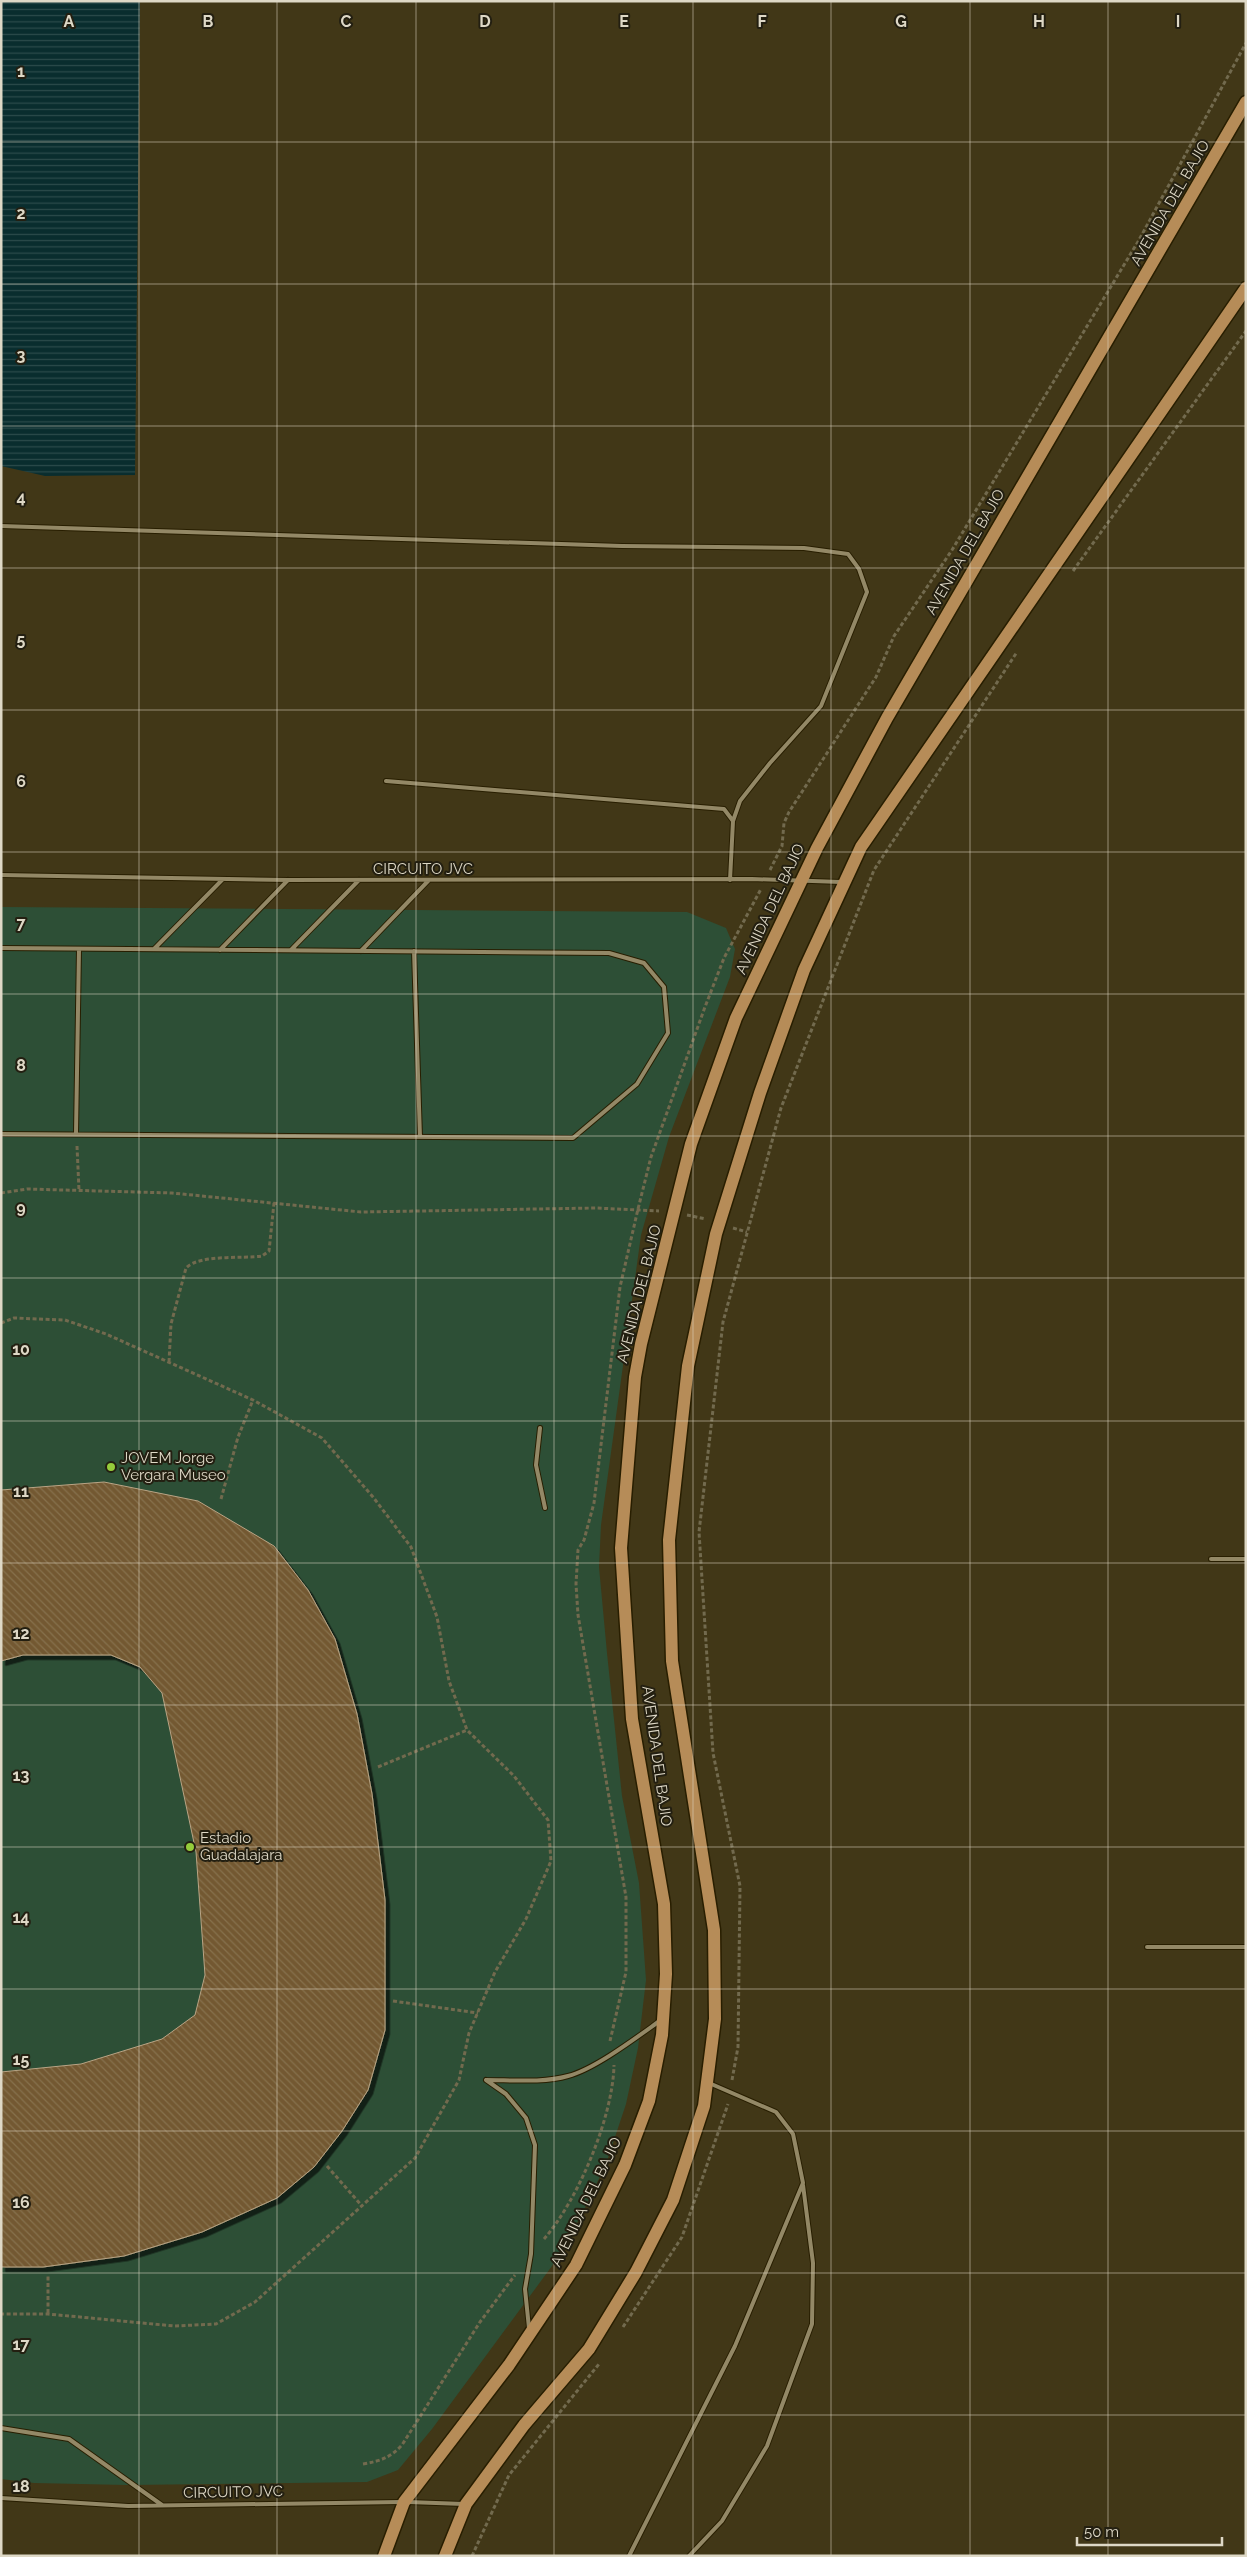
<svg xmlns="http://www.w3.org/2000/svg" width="1247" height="2557" font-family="Raleway,sans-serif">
<defs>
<pattern id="water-rules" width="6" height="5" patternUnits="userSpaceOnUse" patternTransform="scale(1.25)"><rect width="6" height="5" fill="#092d2e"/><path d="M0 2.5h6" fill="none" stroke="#2c4b4b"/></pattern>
<pattern id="building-back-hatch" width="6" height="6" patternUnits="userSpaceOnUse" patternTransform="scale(1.25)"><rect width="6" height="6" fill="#735931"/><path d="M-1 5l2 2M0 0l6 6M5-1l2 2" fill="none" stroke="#86704d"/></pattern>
<filter id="shadow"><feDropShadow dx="4.5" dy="4.5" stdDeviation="0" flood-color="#0009"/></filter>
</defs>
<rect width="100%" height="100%" fill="#413717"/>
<path fill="#2d4f36" d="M1,907l686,5 39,16 9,21 -5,28 -61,160 -28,98 -40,290 -2,42 8,86 15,143 17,87 7,97 -8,68 -12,56 -20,60 -25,52 -29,50 -120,163 -34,41 -31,12 -240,3 -93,-2 -33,-4z"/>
<path fill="url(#water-rules)" d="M1,1h139l-5,474 -90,1 -44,-10z"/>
<path fill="url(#building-back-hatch)" stroke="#b9a485" filter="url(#shadow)" d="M104,1482l94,19 76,45 34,44 27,49 22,75 15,80 13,106v130l-17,60 -26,41 -28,36 -37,31 -75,34 -78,24 -81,11h-42v-195l80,-8 81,-25 33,-24 10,-40 -9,-123 -34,-159 -22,-26 -29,-12h-88l-22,6v-171z"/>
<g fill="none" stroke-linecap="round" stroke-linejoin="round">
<g stroke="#281e00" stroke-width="6">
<path id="lane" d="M1,526l621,20 182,2 44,6 11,15 8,23 -46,114 -51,57 -30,38 -7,20
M386,781l338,28 9,12 -3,59
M1,875l287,5 464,-1 89,3
M1,948l608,5 35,10 20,24 4,46 -31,51 -64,54 -572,-4
M154,949l68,-69
M220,950l68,-70
M291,950l68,-70
M361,951l68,-71
M414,951l6,186
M76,1134l3,-185
M540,1428l-4,37 9,43
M1211,1559h35
M1147,1947h99
M486,2080l20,14 20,24 9,27 -4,109 -6,35 4,39
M486,2080c25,0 58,3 82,-4 27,-7 69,-39 93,-56
M1,2428l68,11 93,66
M1,2498l127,8 273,-4
M408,2502l56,2
M629,2556l106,-210 68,-163 -10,-49 -17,-22 -67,-29
M689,2556l33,-35 45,-75 45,-122 1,-61 -10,-78"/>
</g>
<g stroke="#281e00" stroke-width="15">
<path id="primary" d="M384,2556l20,-54 105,-137 67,-100 49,-100 24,-64 13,-66 4,-61 -2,-70 -32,-185 -11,-171 14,-171 6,-33 50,-200 45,-126 81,-170 70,-130 359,-616
M445,2556l21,-52 58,-79 65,-76 47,-77 37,-72 31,-94 11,-87 -1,-89 -42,-269 -3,-121 19,-174 28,-132 44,-141 44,-123 57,-123 385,-559"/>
</g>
<path stroke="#726a4e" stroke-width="3" stroke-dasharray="4 2.5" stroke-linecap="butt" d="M1073,571l173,-240
M770,870l12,-24 2,-23 5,-11 87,-135 18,-41 58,-86 187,-310 107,-197
M77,1146l2,44
M1,1193l26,-4 145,4 189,19 235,-4 63,3
M687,1215l19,4
M733,1228l14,4
M1,1323l13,-5 51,2 41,14 147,66 69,38 51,59 38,50 26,70 12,64 18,49 47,46 34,44 3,41 -25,58 -31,53 -26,61 -10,47 -44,78 -160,144 -39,22 -42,2 -126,-12h-47
M169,1362l2,-38 15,-56c13,-14 57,-9 76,-12l7,-5 5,-48
M221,1499l17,-62 15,-37
M378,1767l89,-37
M393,2001l85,12
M610,2041l16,-69v-75l-48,-282 -2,-31 2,-34 6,-10 10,-37 26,-216 18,-78 13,-52 54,-150 19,-49 37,-69
M732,2080l6,-33 2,-161 -27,-133 -14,-221 24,-210 58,-214 93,-238 143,-218
M327,2166l35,40
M544,2239c34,-39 69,-122 70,-174
M48,2313v-39
M623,2327l59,-90 46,-133
M363,2464c17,-3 27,-6 39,-19l78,-123 35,-47
M472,2556l37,-81 90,-111"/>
<use href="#lane" stroke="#938866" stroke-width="4"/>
<use href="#primary" stroke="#b68c58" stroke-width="12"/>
</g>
<path fill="none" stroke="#ded8c6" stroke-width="1" stroke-opacity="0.55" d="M139,1v2555M277,1v2555M416,1v2555M554,1v2555M693,1v2555M831,1v2555M970,1v2555M1108,1v2555M1,142h1245M1,284h1245M1,426h1245M1,568h1245M1,710h1245M1,852h1245M1,994h1245M1,1136h1245M1,1278h1245M1,1421h1245M1,1563h1245M1,1705h1245M1,1847h1245M1,1989h1245M1,2131h1245M1,2273h1245M1,2415h1245"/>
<g fill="#95cc3b" stroke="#231f11" stroke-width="2">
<circle cx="111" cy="1467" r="5"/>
<circle cx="190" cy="1847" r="5"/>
</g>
<g text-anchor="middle" stroke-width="4" stroke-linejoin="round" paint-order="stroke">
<g font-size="15" fill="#ded8c6" stroke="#231f11">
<text transform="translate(1170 203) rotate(-60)" y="5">AVENIDA DEL BAJIO</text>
<text transform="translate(965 552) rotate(-60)" y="5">AVENIDA DEL BAJIO</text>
<text x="423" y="874">CIRCUITO JVC</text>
<text transform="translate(770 909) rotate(-65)" y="5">AVENIDA DEL BAJIO</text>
<text transform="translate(639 1294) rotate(-76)" y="5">AVENIDA DEL BAJIO</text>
<text transform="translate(657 1756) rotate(82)" y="5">AVENIDA DEL BAJIO</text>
<text transform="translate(586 2202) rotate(-64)" y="5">AVENIDA DEL BAJIO</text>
<text transform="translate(233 2492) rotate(-1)" y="5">CIRCUITO JVC</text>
</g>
<g font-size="15" fill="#ded8c6" stroke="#231f11" text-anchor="start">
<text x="121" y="1463">JOVEM Jorge<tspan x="121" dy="17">Vergara Museo</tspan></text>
<text x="200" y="1843">Estadio<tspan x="200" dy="17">Guadalajara</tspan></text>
</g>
</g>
<g font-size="16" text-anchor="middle" font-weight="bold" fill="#ded8c6" stroke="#231f11" stroke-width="4" stroke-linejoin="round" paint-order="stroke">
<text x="69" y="27">A</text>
<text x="208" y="27">B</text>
<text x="346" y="27">C</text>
<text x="485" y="27">D</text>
<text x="624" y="27">E</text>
<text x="762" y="27">F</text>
<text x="901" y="27">G</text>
<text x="1039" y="27">H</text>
<text x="1178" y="27">I</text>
<text x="21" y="77">1</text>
<text x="21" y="219">2</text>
<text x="21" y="361">3</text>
<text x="21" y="503">4</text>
<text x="21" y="645">5</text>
<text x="21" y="787">6</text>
<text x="21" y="929">7</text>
<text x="21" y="1071">8</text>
<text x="21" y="1213">9</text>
<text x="21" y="1355">10</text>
<text x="21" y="1497">11</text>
<text x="21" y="1639">12</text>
<text x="21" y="1781">13</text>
<text x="21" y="1923">14</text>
<text x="21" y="2065">15</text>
<text x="21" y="2208">16</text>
<text x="21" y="2350">17</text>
<text x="21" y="2492">18</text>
</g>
<rect width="1247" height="2557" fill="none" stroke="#ded8c6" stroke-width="5"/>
<path d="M1077 2537v8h145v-8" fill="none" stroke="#ded8c6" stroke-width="2.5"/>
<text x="1084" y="2537" font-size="15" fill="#ded8c6" stroke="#231f11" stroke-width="4" paint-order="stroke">50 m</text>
</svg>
